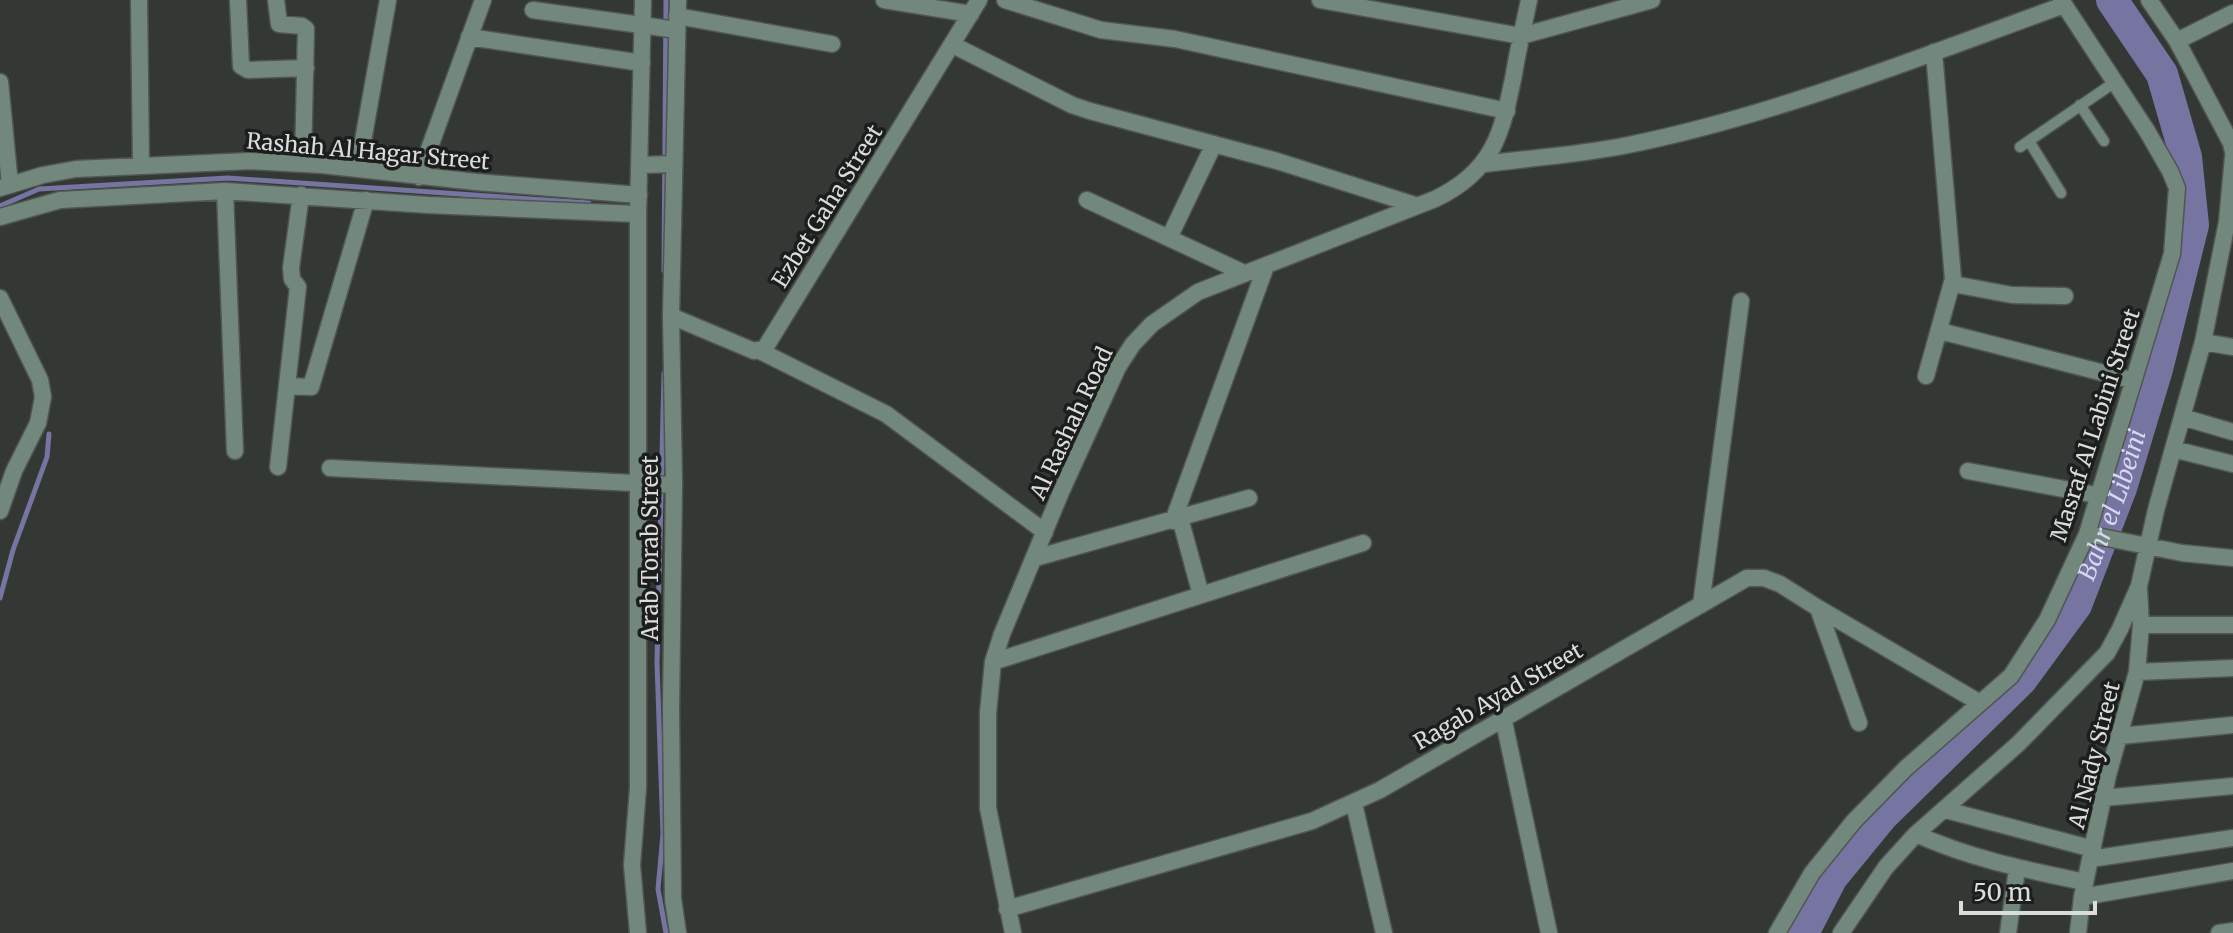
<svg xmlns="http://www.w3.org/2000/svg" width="2233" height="933" font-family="Merriweather,serif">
<rect width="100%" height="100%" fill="#333835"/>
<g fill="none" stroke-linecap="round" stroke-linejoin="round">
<path stroke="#7674a0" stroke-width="5" d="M0,206l39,-17 189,-11 361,25
M664,271l2,-271
M664,373l-7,290 6,171 -5,55 8,44
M0,598l13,-48 34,-93 2,-23"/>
<path stroke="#7674a0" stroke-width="32" id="s1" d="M1803,933l29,-56 50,-61 139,-136 55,-75 45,-117 36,-119 36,-144 -7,-68 -24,-83 -50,-74"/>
<g stroke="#515653" stroke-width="13">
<path id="service" d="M2080,105l24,36
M2029,141l32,52
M2020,147l95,-65"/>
</g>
<g stroke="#515653" stroke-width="19">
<path id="minor" d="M139,0l2,165
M238,0l3,66 7,4 58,-2
M276,0l3,24 23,2 4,3 -3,134
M884,0l87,14
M1005,0l96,30 74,9 332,72
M1320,0l201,36 131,-36
M2149,0l28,41 54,102 2,9
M533,10l144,20
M677,16l155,28
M469,37l173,26
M2177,41l56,-28
M953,45l119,60 18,6 187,50 138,44
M0,82l10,103
M1484,164c46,-6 93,-9 139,-18 151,-30 297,-89 441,-141
M358,169l30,-169
M419,177l64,-177
M0,188l43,-13 33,-6 174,-8 72,4 154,17 163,13
M225,191l10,260
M1087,200l157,73
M0,217l60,-17 165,-9 203,14 210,9
M1169,238l45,-94
M1953,284l59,11 53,1
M0,298l40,82 3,17 -5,26 -24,48 -14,40
M671,316l83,35 11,-3 214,-348
M1940,331l191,49
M2203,342l30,5
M760,351l126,63 159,118
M1926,376l27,-97 -19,-227
M287,386l11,-99 -6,-8 -1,-11 10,-73
M2182,417l51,15
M2173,449l60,15
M278,467l9,-81 24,1 55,-187
M330,468l344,17
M1968,471l128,24
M1180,518l21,77
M1173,521l93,-255
M2087,534l95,19 51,5
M1035,558l214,-60
M1701,605l40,-304
M1818,608l41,115
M2141,625h92
M993,662l370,-119
M2137,672l96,-4
M1503,717l46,216
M2120,736l113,-11
M2103,798l130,-12
M1354,804l30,129
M1946,810l147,39
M1916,834c55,25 111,36 169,48
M2090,859l143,-21
M2082,897l151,-26
M1007,909l305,-88 68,-31 367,-212h17l16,6 38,24 162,95
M1013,933l-25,-125v-95l5,-51 9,-28 59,-142 57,-125 15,-23 19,-20 46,-32 237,-93c59,-28 67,-66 79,-125 4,-25 10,-49 15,-74
M1777,933l35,-60 42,-52 52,-53 105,-92 36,-56 40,-86 85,-280 5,-66 -7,-17 -23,-40 -86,-131
M1841,933l45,-66 30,-33 102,-90 89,-91 13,-24 19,-43 17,-76 47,-168 24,-120 6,-65
M2008,933l9,-64
M2078,933l4,-36 26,-122 29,-103 4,-47 -2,-35
M2219,933l14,-2"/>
</g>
<g stroke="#515653" stroke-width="19">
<path id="tertiary" d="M678,0l-7,316 3,169 -3,225 2,189 5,34
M641,165l32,-1
M638,933l-6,-68 6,-77v-574l5,-214"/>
</g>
<use href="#service" stroke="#73887c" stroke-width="10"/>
<use href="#minor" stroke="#73887c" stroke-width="16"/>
<use href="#tertiary" stroke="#73887c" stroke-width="16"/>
</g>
<g text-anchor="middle" stroke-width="7" stroke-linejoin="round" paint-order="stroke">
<g font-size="22" fill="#dadddb" stroke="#1c1e1d">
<text transform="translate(368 151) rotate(5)" y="8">Rashah Al Hagar Street</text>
<text transform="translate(827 206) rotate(-58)" y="8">Ezbet Gaha Street</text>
<text transform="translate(1071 423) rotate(-65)" y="8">Al Rashah Road</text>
<text transform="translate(2095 425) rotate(-72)" y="8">Masraf Al Labini Street</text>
<text transform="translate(650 548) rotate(-90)" y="8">Arab Torab Street</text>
<text transform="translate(1498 696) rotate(-30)" y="8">Ragab Ayad Street</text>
<text transform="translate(2094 755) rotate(-76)" y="8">Al Nady Street</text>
</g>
<g font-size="24" font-style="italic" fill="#d7d6f3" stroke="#1c1e1d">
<text dy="8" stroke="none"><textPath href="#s1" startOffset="536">Bahr el Libeini</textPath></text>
</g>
</g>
<path d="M1961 901v12h134v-12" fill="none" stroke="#dadddb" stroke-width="4"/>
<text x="1973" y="901" font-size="24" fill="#dadddb" stroke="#1c1e1d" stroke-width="6" paint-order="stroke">50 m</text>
</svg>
